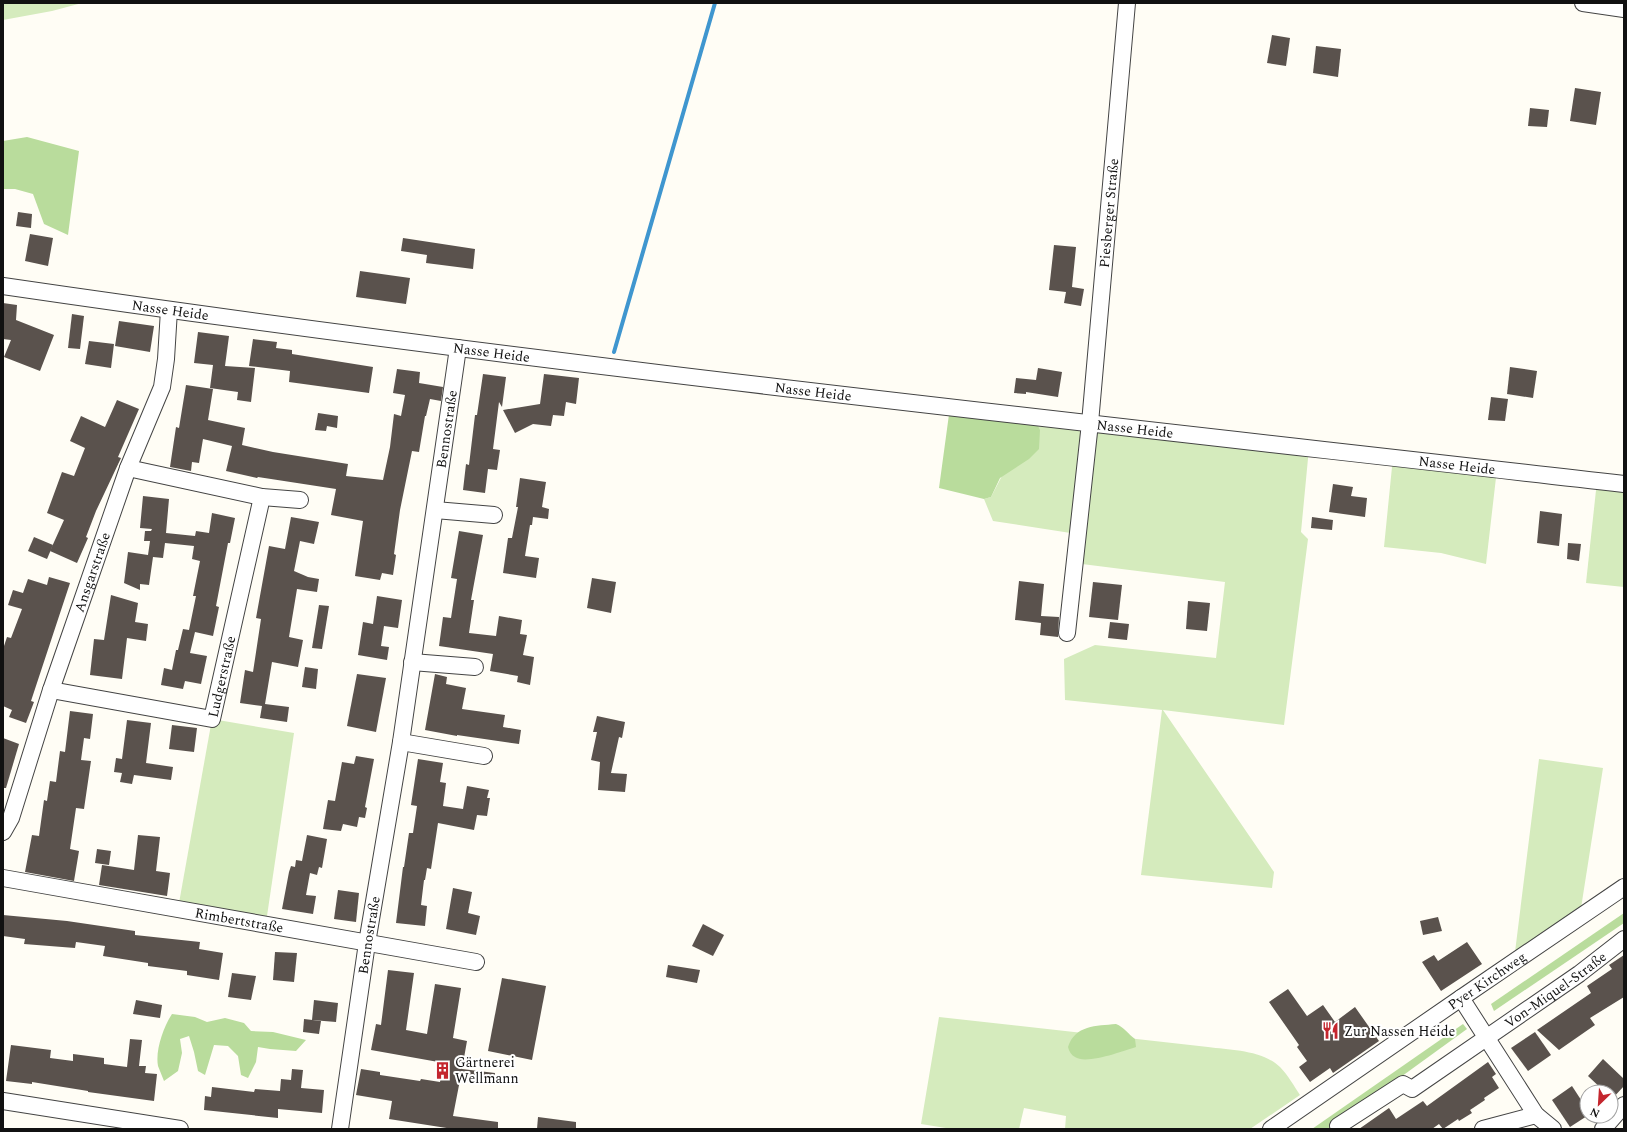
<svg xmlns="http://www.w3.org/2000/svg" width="1627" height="1132" font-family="Spectral,serif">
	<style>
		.green { fill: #d5ebbd }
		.forest { fill: #b9dc9c }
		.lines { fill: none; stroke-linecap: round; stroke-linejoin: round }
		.stream { stroke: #3f96cf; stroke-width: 4 }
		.building { fill: #5a524d }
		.minor-casing { stroke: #444; stroke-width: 18 }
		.minor { stroke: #fff; stroke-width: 16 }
		.labels { text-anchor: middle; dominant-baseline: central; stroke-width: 4; stroke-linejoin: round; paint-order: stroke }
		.street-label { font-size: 14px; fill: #111; stroke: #fff }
		.poi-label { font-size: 14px; fill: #111; stroke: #fff; text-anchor: start }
	</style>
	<rect width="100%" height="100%" fill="#fffdf5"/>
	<!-- green -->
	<g class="green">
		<path d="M3 3H82L52 11 3 20Z"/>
		<path d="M1033 416 1309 448 1301 532 1308 539 1284 725 1163 710 1274 872 1272 888 1141 875 1162 710 1065 700 1064 659 1095 645 1216 658 1225 582 1074 563 1077 534 993 521 984 499 991 497Z"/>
		<path d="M1393 457 1497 469 1486 564 1441 553 1384 547Z"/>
		<path d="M1597 481 1624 484V587L1586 583Z"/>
		<path d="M212 719 294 733 267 916 179 903Z"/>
		<path d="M1539 759 1603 768 1581 908 1515 952Z"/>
		<path d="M939 1017 1208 1047C1231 1050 1262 1050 1280 1067 1288 1075 1294 1086 1300 1095L1250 1129H1065L1066 1116 1024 1108 1019 1129H952L921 1124Z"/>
	</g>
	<!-- forest -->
	<g class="forest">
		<path d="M27 137 79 151 68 235 44 224 33 194 15 189H3V141Z"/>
		<path d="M950 407 1033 416 1040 430 1039 449 1029 459 1000 478 991 497 984 499 939 488Z"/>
		<path d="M1624 913V923L1494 1011 1491 1004Z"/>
		<path d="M172 1014 195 1017 207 1022 225 1018 244 1023 251 1031 273 1032 306 1040 296 1051 270 1049 258 1047 256 1062 248 1078 241 1075 238 1056 228 1046 214 1045 205 1075 198 1071 194 1052 189 1036 180 1039 182 1053 178 1071 164 1081C162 1076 160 1071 158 1066 155 1050 164 1026 172 1014Z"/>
		<path d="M1116 1024C1124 1027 1128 1034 1135 1039L1136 1047C1123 1051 1086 1065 1075 1057 1071 1055 1069 1051 1068 1047 1075 1025 1096 1026 1116 1024Z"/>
		<path d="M1463 1024 1467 1029 1329 1129H1312Z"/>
	</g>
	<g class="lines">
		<!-- stream -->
		<path class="stream" d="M614 352 715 3"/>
	</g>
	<!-- building -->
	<g class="building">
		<path d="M1272 35 1290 38 1286 66 1267 63Z"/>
		<path d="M1316 46 1341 49 1338 77 1313 73Z"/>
		<path d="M1575 88 1601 92 1596 125 1570 121Z"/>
		<path d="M1530 108 1549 110 1547 127 1528 126Z"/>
		<path d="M18 212 32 214 31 228 16 226Z"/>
		<path d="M30 234 53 238 48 266 25 261Z"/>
		<path d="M403 238 475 249 473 269 426 263 427 255 401 251Z"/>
		<path d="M1054 245 1076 247 1072 287 1084 289 1081 306 1064 303 1066 292 1049 290Z"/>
		<path d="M360 271 410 278 406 304 356 297Z"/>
		<path d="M3 303 17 305 16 320 54 335 40 371 4 357 11 340 3 339Z"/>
		<path d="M72 314 84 316 80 349 68 348Z"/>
		<path d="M119 321 154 326 150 352 115 346Z"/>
		<path d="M198 332 229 336 225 366 255 368 251 402 237 400 238 392 210 388 213 365 194 363Z"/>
		<path d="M253 339 277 342 276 348 292 350V354L373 367 369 393 289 382 290 371 249 366Z"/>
		<path d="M89 341 114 344 111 368 85 364Z"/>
		<path d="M1510 367 1537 371 1533 398 1507 394Z"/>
		<path d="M1038 368 1062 372 1058 397 1026 392V394L1014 393 1016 378 1036 380Z"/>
		<path d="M397 369 420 372 419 383 443 387 441 401 430 399 426 416H425L419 452 412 451 400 510 394 554 396 555 393 575 382 573 380 580 355 576 363 521 331 515 336 489 258 477 257 478 226 471 232 446 203 439 199 463 192 462 191 471 170 467 176 427 179 428 186 385 213 389 208 420 245 428 242 445 273 452 348 464 346 476 383 480 390 447 394 414 401 416 405 395 393 393Z"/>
		<path d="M483 374 506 377 502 407 499 402 493 449 500 450 497 470 488 469 485 493 463 490 466 464 469 465 475 415H477Z"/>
		<path d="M544 374 579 378 576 404 566 402 564 416 553 415 551 426 533 424 515 433 503 410 540 404Z"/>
		<path d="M1491 397 1508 399 1505 421 1488 420Z"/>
		<path d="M117 400 139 409 118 457 121 458 96 511 86 537 88 538 77 563 50 551 64 520 47 513 62 472 74 476 85 448 70 441 81 416 105 427Z"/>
		<path d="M318 413 338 416 337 428 327 426 326 431 315 430Z"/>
		<path d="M520 478 546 482 542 507 549 509 548 519 533 517 532 525H530L525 556 539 558 536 578 503 573 508 538H512L518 507H516Z"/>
		<path d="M1333 484 1353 487 1351 496 1367 498 1365 517 1329 512Z"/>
		<path d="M143 496 169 499 166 533 195 536 196 531 209 533 212 513 235 518 230 543H228L216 606 219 607 213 636 195 632 190 653 207 656 201 684 185 681 183 689 161 685 164 668 172 670 176 650H178L183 629 189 630 196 596H193L200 561 192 559 194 546 165 543 163 558 153 557 149 585 140 584V590L124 583 128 552 148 555 150 541H144L145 531H151L152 529 140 528Z"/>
		<path d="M1540 511 1562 514 1559 546 1537 543Z"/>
		<path d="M291 517 319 522 314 544 300 541 294 571 308 577 319 579 317 592 297 589 289 637 303 640 298 667 272 662 265 704 289 707 287 722 260 718 262 706 240 703 245 670 253 672 261 619 256 618 269 546 285 549Z"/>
		<path d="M1312 517 1333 520 1332 530 1311 528Z"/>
		<path d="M459 531 483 535 471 600H474L469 633 496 636 499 616 522 620 520 634 527 635 523 655 534 657 530 685 517 682 518 676 490 671 493 654 439 646 443 617 451 618 457 579 451 578Z"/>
		<path d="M34 537 53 545 47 559 28 551Z"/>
		<path d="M1568 543 1581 544 1579 561 1567 559Z"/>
		<path d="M49 577 70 583 31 701 34 702 26 723 9 717 12 710 3 706V649L7 637 11 638 22 609 8 605 13 590 23 593 28 579 47 585Z"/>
		<path d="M592 578 616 582 611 613 587 608Z"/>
		<path d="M1019 581 1044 584 1041 616 1059 617 1058 637 1040 635 1041 623 1015 620Z"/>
		<path d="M1093 582 1122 585 1118 620 1089 617Z"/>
		<path d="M111 595 138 603 135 622 148 624 146 641 127 638 122 679 90 675 94 639 104 640Z"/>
		<path d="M377 596 402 600 398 628 384 626 381 646 389 647 387 660 358 655 363 622 373 624Z"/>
		<path d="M1188 601 1210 603 1207 631 1186 629Z"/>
		<path d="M319 605 329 606 322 649 312 648Z"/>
		<path d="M1110 622 1129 624 1127 640 1108 638Z"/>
		<path d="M305 667 318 669 316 689 302 687Z"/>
		<path d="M357 674 386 678 376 732 347 726Z"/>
		<path d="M435 674 447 677 446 684 466 688 462 709 505 715 503 727 521 730 519 744 457 735V736L425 730Z"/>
		<path d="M70 711 93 714 90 739 84 738 81 760 91 761 84 809 76 808 70 849 79 851 74 881 25 872 32 835 39 836 44 800 47 801 50 781 56 782 60 751 65 752Z"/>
		<path d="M597 716 625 722 622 738 619 737 611 773 627 774 625 792 598 790 600 762 591 760 597 732H593Z"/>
		<path d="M127 720 151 723 146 763 173 767 171 780 134 775 132 784 120 782 122 773 114 772 116 758 122 759Z"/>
		<path d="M172 725 197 728 194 752 169 749Z"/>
		<path d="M3 738 19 744 6 788H3Z"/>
		<path d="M356 756 374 759 365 807 367 808 365 818 359 817 357 827 343 824 341 831 323 829 328 800 335 801 342 762 354 764Z"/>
		<path d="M418 759 443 763 440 782 446 783 443 806 463 809 467 786 489 790 487 798H490L487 816 477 815 474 830 438 823 431 869 427 868 425 880H424L421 905 427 906 425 926 396 923 403 867H404L409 833H413L417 806 411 805Z"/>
		<path d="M138 835 160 837 156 871 170 873 167 896 99 885 102 865 134 870Z"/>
		<path d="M307 835 327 839 322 868 319 867 317 875 310 873 306 895 316 896 313 914 282 909 289 872 291 866 295 867 296 860 302 861Z"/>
		<path d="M97 849 111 851 109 865 95 863Z"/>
		<path d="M453 888 472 892 468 913 480 916 476 935 446 929Z"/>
		<path d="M338 890 359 893 356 922 334 919Z"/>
		<path d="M3 915 67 921 135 931V935L200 942 199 949 223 953 219 980 187 975V971L148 966V963L103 956 105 946 76 942 75 948 24 944 25 939 3 936Z"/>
		<path d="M1438 917 1442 931 1423 935 1420 921Z"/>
		<path d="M703 924 724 935 713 956 692 946Z"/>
		<path d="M1467 942 1482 964 1441 991 1422 962 1434 955 1438 961Z"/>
		<path d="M275 952 297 953 294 982 273 980Z"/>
		<path d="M1624 955V997L1590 1018 1595 1025 1559 1050 1537 1030 1591 993 1587 986 1612 969 1609 965Z"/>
		<path d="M668 965 700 970 697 983 666 977Z"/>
		<path d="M388 970 414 973 406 1030 427 1034 435 984 461 988 453 1038 467 1041 462 1069 495 1073 494 1084 460 1080 453 1116 498 1122V1129H453L389 1119 392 1101 356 1095 361 1069 380 1072V1075L420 1081 421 1079 440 1082 444 1063 371 1050 376 1024 381 1025Z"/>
		<path d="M232 973 256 976 251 1000 228 997Z"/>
		<path d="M502 978 546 986 532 1060 488 1051Z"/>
		<path d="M1288 989 1307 1016 1323 1005 1335 1022 1355 1007 1379 1041 1333 1073 1330 1068 1310 1082 1299 1067 1307 1061 1297 1047 1299 1045 1269 1002Z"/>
		<path d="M136 1000 162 1005 160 1018 133 1014Z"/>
		<path d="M314 1000 338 1003 336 1022 312 1020Z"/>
		<path d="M304 1019 321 1021 319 1034 303 1032Z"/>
		<path d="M1535 1032 1551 1055 1528 1071 1511 1048Z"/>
		<path d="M130 1039 142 1040 139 1066H146L145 1073 157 1074 154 1101 88 1092V1091L32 1082V1084L6 1081 11 1045 51 1050 50 1058 73 1061V1054L104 1058V1064L127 1067Z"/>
		<path d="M1603 1059 1624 1079V1086L1612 1099 1611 1092H1605L1588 1076Z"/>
		<path d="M1488 1062 1496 1074 1492 1077 1499 1088 1484 1098 1485 1100 1470 1110 1472 1113 1459 1121 1458 1119 1443 1129 1439 1124 1432 1129H1359L1389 1108 1396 1119 1423 1101 1427 1106Z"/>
		<path d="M292 1069 303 1070 301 1088 324 1090 322 1113 278 1109V1118L204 1110 205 1096 211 1097 212 1087 254 1092 255 1089 280 1091 281 1079 291 1080Z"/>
		<path d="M1572 1086 1587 1109V1116L1570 1127 1552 1100Z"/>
		<path d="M538 1117 576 1122V1129H537Z"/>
	</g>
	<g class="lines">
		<defs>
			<g id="minor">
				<path d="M1583 3 1624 9"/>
				<path id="s1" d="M3 286C542 365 1083 422 1624 484"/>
				<path d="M128 468 262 497 300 500"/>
				<path d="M435 510 494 515"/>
				<path id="s2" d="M1067 633 1090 423 1127 3"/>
				<path d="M412 662 475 667"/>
				<path id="s3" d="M51 690 212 719 262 497"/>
				<path d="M401 742 484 756"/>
				<path id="s4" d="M3 832 11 818 51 690 128 468 162 387 166 359 169 310"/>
				<path id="s5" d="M3 878 476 962"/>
				<path d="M1461 998 1536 1115 1553 1129"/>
				<path d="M3 1101 180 1129"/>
				<path id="s6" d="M1338 1126 1403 1084 1412 1089 1579 974 1624 939"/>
				<path id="s7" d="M340 1129 367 943 401 742 458 348"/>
				<path id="s8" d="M1271 1129 1461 998 1624 887"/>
				<path d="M1483 1129 1536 1115"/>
				<path d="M1603 1129 1624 1105"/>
			</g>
		</defs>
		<!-- minor casing -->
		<use href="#minor" class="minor-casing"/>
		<!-- minor -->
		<use href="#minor" class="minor"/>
	</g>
	<!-- icons -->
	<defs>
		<symbol id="restaurant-bare" viewBox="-9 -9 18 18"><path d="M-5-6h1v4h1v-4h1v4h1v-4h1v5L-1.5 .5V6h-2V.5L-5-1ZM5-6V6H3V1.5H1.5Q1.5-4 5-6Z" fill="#c4262e" stroke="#fff" stroke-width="2.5" paint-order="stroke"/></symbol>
		<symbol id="building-bare" viewBox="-9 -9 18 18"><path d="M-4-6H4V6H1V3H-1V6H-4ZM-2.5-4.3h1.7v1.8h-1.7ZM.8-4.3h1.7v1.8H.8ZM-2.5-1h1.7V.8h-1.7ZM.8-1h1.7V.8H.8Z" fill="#c4262e" stroke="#fff" stroke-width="2.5" paint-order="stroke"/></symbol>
	</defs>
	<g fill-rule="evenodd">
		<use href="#restaurant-bare" x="1318" y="1018" width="25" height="25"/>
		<use href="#building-bare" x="430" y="1058" width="25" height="25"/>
	</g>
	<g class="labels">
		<!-- street labels -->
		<g class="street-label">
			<text stroke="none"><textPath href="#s2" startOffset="422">Piesberger Straße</textPath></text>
			<text stroke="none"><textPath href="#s1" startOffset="169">Nasse Heide</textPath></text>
			<text stroke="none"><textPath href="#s1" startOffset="493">Nasse Heide</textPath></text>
			<text stroke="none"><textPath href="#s1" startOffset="817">Nasse Heide</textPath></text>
			<text stroke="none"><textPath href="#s1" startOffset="1141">Nasse Heide</textPath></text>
			<text stroke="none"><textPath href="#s7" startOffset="708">Bennostraße</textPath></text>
			<text stroke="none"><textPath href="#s1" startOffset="1465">Nasse Heide</textPath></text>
			<text stroke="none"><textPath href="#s4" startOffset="275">Ansgarstraße</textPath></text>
			<text stroke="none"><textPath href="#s3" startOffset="207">Ludgerstraße</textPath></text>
			<text stroke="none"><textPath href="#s5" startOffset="240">Rimbertstraße</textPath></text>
			<text stroke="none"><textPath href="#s7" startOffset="196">Bennostraße</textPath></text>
			<text stroke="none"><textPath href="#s8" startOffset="262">Pyer Kirchweg</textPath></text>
			<text stroke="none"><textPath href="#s6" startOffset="262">Von-Miquel-Straße</textPath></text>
		</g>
		<!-- poi labels -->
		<g class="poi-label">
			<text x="1344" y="1031">Zur Nassen Heide</text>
			<text x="455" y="1062">Gärtnerei<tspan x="455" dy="16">Wellmann</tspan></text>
		</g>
	</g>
	<!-- border -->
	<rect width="1627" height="1132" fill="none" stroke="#111111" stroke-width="8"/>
	<!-- north arrow -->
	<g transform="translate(1599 1104) rotate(205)"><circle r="19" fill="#ffffff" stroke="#a0a0a0"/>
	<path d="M0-3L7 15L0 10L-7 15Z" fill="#c4262e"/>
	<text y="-6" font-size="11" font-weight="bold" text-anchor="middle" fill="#111111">N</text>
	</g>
</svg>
